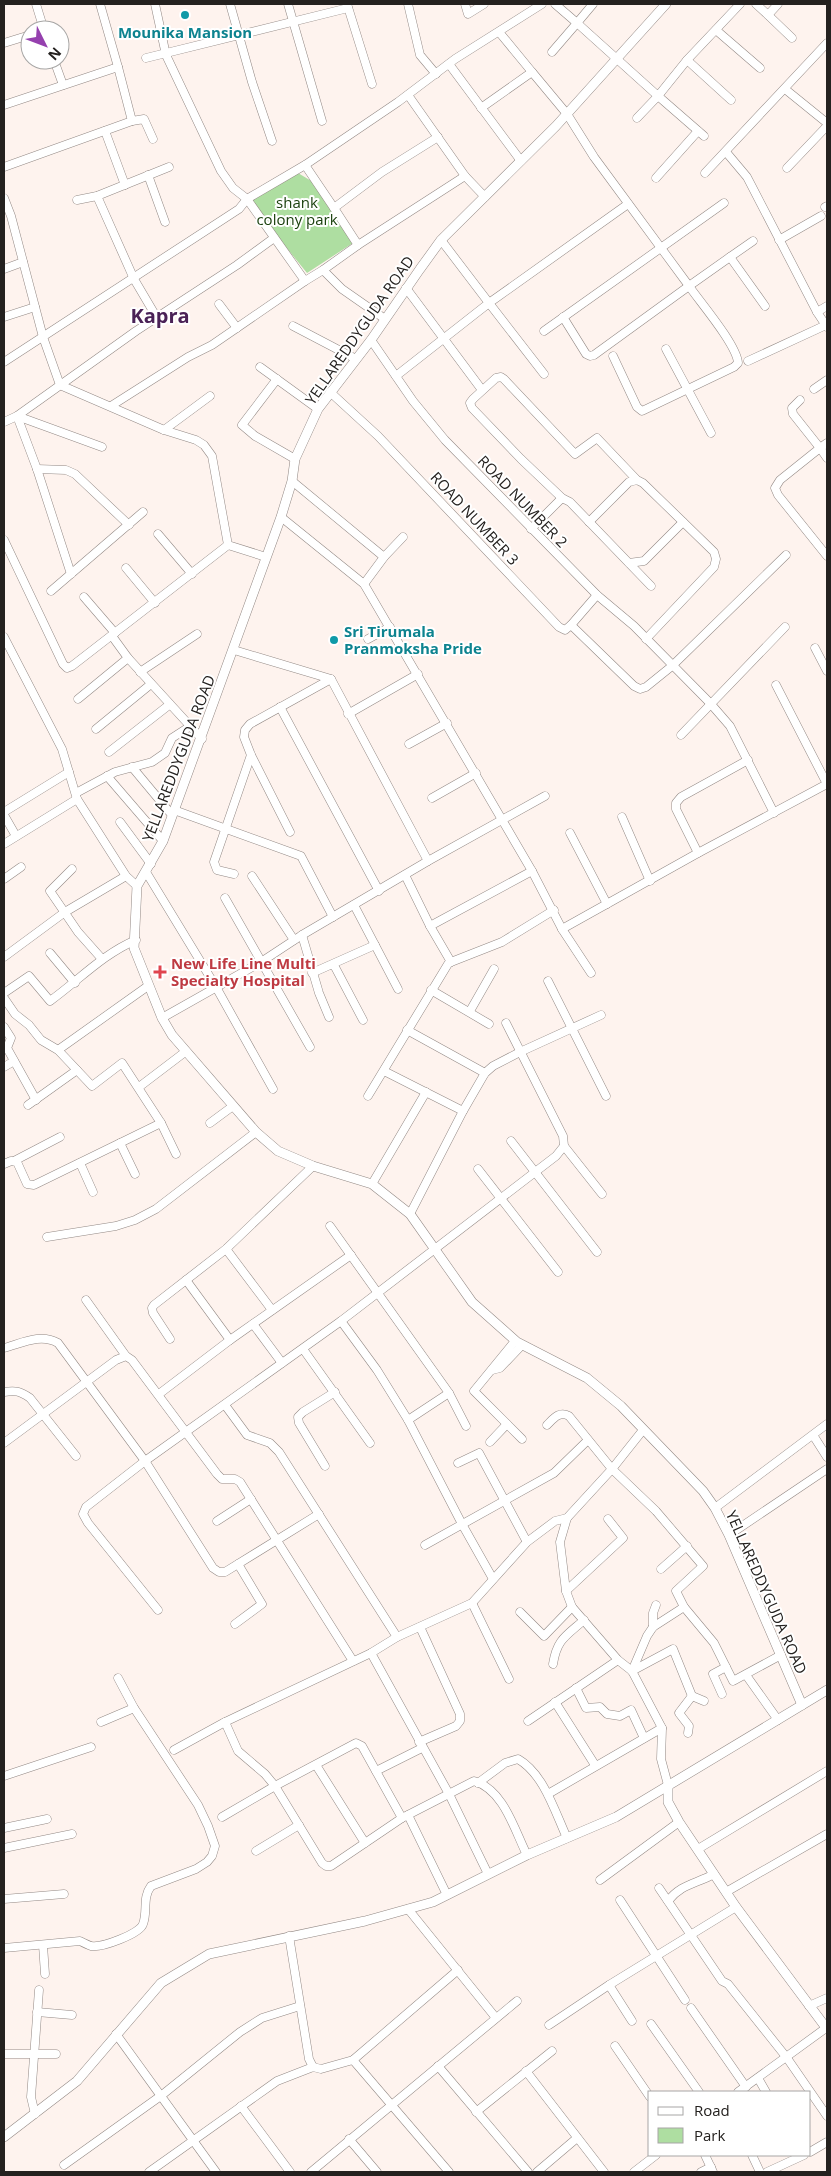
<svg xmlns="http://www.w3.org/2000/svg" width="831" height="2176" font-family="'Open Sans',sans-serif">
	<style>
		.green { fill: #aedea1 }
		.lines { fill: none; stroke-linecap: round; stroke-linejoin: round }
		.minor-casing { stroke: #938985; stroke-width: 9 }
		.tertiary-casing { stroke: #938985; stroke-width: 10 }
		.minor { stroke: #fff; stroke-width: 8 }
		.tertiary { stroke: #fff; stroke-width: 9 }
		.culture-dot { fill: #0f9aa8; stroke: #fff; stroke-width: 2 }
		.health-dot { fill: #e0444e; stroke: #fff; stroke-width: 2 }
		.labels { text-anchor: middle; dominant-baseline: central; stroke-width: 4; stroke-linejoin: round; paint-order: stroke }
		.culture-label { font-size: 15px; font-weight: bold; fill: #0d838f; stroke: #fff }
		.park-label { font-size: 15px; fill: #1b410e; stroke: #fff }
		.street-label { font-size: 15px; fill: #24211f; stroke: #fff }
		.health-label { font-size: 15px; font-weight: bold; fill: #be3a42; stroke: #fff; text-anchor: start }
		.district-label { font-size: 20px; font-weight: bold; fill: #4a2257; stroke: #fff }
	</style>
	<rect width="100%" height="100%" fill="#fef3ee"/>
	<!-- green -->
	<path class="green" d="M298 173 318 185 356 241 307 273 247 199Z"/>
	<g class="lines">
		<defs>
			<g id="minor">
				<path d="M36 4 44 30"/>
				<path d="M100 4 118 67"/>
				<path d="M155 4 166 55 221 171 233 188 247 199 305 281 323 270 342 289 385 319"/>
				<path d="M230 4 252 82 272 141"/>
				<path d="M288 4 322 121"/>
				<path d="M347 4 372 84"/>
				<path d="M408 4 420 55 436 74"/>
				<path d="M465 4 468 14 484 4"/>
				<path d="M555 4 577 23 593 4"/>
				<path d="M756 4 768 15 778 4"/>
				<path d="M768 15 792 38"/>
				<path d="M716 30 760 68"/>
				<path d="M499 32 532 72"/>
				<path d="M4 43 30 35"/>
				<path d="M552 52 577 23 658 96 687 60 740 4"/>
				<path d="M146 58 348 8"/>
				<path d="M54 60 63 85"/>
				<path d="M687 60 731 100"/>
				<path d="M449 64 521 161"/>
				<path d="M785 89 827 123"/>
				<path d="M408 95 465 176 485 197"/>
				<path d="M4 105 118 67 132 121 144 119 153 139"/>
				<path d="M481 108 532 72 567 114 594 157 689 286 730 257 765 306"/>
				<path d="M637 118 658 96 704 136"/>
				<path d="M105 131 125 185"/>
				<path d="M438 137 382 172 334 208 358 245 465 176"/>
				<path d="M726 152 747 177 817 312 827 327"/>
				<path d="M305 165 334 208"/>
				<path d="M4 167 132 121"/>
				<path d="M787 168 827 126"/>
				<path d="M705 173 827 43"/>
				<path d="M148 175 165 222"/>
				<path d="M656 178 698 131"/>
				<path d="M97 196 134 279 157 318"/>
				<path d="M4 198 11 216 43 337 60 385 164 430 196 440 204 445 212 456 228 545 266 557"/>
				<path d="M77 200 97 196 169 167"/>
				<path d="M825 207 827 206"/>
				<path d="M779 240 821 216"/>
				<path d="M730 257 753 241"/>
				<path d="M4 269 23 262"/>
				<path d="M323 270 358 245"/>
				<path d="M406 288 482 390"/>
				<path d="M219 304 237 328"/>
				<path d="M817 312 827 306"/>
				<path d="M4 317 35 307"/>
				<path d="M563 317 586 354 590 356 594 355 689 286C700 302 737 345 738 363L734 367 642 411 637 407 613 356"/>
				<path d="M293 326 356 359"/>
				<path d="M544 331 724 203"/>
				<path d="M371 340 413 401 445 440 597 595 634 626 710 703 730 726 774 813"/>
				<path d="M666 349 711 433"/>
				<path d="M748 361 826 325"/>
				<path d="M4 362 239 209 247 199 305 165 398 102 455 59 542 4"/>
				<path d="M260 367 318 409"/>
				<path d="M544 374 489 303 628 204"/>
				<path d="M396 376 489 303 441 240"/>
				<path d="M277 379 242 425 255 436 295 459"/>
				<path d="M814 389 827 380"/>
				<path d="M330 392 378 436 559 627 565 630 571 625 597 595"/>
				<path d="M800 400 792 408 793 414 820 448 827 443"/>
				<path d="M111 406 188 357 212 345 305 281"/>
				<path d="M4 422 17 416 102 447"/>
				<path d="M164 430 210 396"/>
				<path d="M827 458 820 448 780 480 775 488 778 495 827 556"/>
				<path d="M37 469 66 470 75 474 129 525"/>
				<path d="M292 481 384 557 403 537"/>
				<path d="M562 498 521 459 472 408 470 403 473 399 496 378 501 377 504 379 575 454 597 438 637 480"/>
				<path d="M281 517 364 584 532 871 562 929 591 973"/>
				<path d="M589 522 629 482 637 480 643 483 714 552 716 559 714 567 646 639"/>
				<path d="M531 529 562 498 570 502 651 586"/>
				<path d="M158 534 192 574"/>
				<path d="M4 540 63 664 67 668 72 666 228 545"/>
				<path d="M629 563 644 561 683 522"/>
				<path d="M126 568 155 603"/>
				<path d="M71 574 37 469 17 416 136 331 237 265 274 238"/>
				<path d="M364 584 384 557"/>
				<path d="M51 591 143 512"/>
				<path d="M84 597 115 633"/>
				<path d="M571 625 634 686 640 689 646 687 672 666 786 555"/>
				<path d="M112 636 128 658"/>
				<path d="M4 637 62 749 77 799 126 876 137 886"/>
				<path d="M368 639 390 627"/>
				<path d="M815 648 827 671"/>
				<path d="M234 650 331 679 428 861"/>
				<path d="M140 672 197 634"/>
				<path d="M78 699 128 658 202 739"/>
				<path d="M280 707 379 891"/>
				<path d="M348 714 418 674"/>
				<path d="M96 729 151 684"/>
				<path d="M681 735 785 627"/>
				<path d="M409 744 447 723"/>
				<path d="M109 752 169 705"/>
				<path d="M132 767 172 815"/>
				<path d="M107 776 163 841"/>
				<path d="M76 793 115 772 152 762 165 753 172 738 189 727"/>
				<path d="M432 798 476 773"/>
				<path d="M174 810 301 856 333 917"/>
				<path d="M4 812 69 772"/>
				<path d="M4 815 16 836"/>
				<path d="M622 817 650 881"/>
				<path d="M120 822 151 864"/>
				<path d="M290 832 251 755 244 737 245 730 250 724 331 679"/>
				<path d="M570 833 607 904"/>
				<path d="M4 844 77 799"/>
				<path d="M698 853 676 809V803L681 797 748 760"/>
				<path d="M72 869 50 891 78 932 102 959"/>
				<path d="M146 872 216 987 273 1089"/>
				<path d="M234 874 217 870 214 862 251 755"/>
				<path d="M405 875 430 926 451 962"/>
				<path d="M252 876 294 940"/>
				<path d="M4 879 21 867"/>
				<path d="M225 898 310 1047"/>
				<path d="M354 905 398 989"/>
				<path d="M430 926 532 871"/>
				<path d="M562 929 698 853 827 784 776 685"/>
				<path d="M302 935 319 993 329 1017"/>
				<path d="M50 953 75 983"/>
				<path d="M4 957 65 912 126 876"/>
				<path d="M332 965 335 967 363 1020"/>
				<path d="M312 973 375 945"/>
				<path d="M548 981 606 1096"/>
				<path d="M431 990 489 1024"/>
				<path d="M4 993 29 976 50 1001C79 980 103 954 136 940"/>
				<path d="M4 998 15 1014 29 1025 41 1040 58 1050 92 1086 122 1063 161 1123 176 1154"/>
				<path d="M470 1011 494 969"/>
				<path d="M162 1018 261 962 302 935 428 861 545 796"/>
				<path d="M506 1023 563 1136 564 1146 602 1194"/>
				<path d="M4 1027 11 1038 7 1048 36 1100"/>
				<path d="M407 1030 485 1073"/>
				<path d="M58 1050 148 986"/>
				<path d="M4 1067 14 1061"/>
				<path d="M384 1071 463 1111"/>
				<path d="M139 1087 185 1052"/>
				<path d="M368 1096 448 964 451 962 502 942 554 910"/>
				<path d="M28 1105 77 1070"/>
				<path d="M210 1123 233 1106"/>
				<path d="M511 1141 597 1252"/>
				<path d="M120 1143 135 1174"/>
				<path d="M14 1161 60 1137"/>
				<path d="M80 1163 93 1192"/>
				<path d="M4 1164 11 1161 17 1162 27 1184 34 1185 161 1123"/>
				<path d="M478 1169 558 1272"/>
				<path d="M372 1184 426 1092"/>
				<path d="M410 1214 463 1111 485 1073 493 1066 520 1052 601 1015"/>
				<path d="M330 1226 449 1393 466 1426"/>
				<path d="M47 1237 116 1226 135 1220 156 1209 256 1132"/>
				<path d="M226 1249 272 1310"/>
				<path d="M186 1280 230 1340"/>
				<path d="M86 1300 126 1356"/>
				<path d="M341 1321 377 1370 408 1420 462 1524 493 1579"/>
				<path d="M253 1324 282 1363"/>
				<path d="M170 1339 153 1313 152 1308 154 1305 226 1249 313 1166"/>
				<path d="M515 1341 474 1391 522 1439"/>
				<path d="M4 1348C22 1343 41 1333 58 1343L145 1461 213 1568 219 1572H225L319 1514"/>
				<path d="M303 1349 370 1443"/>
				<path d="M492 1370 500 1368 522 1345"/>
				<path d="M4 1392C15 1390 20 1391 30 1398L76 1456"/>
				<path d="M159 1394 230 1340 351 1255"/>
				<path d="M225 1405 247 1435 270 1443 279 1452 397 1637"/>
				<path d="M408 1420 449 1393"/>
				<path d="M547 1425C554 1418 559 1411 569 1416L612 1469 656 1511 703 1566 676 1591 684 1607 714 1643 733 1681 781 1655"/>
				<path d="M813 1435 827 1457"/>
				<path d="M490 1442 507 1424"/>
				<path d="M4 1443 116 1360 126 1356 132 1360 217 1474 222 1479H235L240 1482 353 1661"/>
				<path d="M458 1463 479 1453 527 1542"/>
				<path d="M325 1466 299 1423 298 1417 303 1412 335 1392"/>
				<path d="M715 1508 827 1424"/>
				<path d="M567 1518 560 1542 566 1591 572 1607 618 1660 632 1671 662 1728 661 1759 668 1785"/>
				<path d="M217 1521 251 1499"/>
				<path d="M729 1535 827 1469"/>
				<path d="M425 1545 554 1473 588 1440"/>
				<path d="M661 1569 687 1546"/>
				<path d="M566 1591 623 1538 608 1519"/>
				<path d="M472 1603 509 1679"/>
				<path d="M158 1610 88 1523 83 1514 86 1507 145 1461 341 1321 556 1156 564 1146"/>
				<path d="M520 1612 544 1636 572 1607"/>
				<path d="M235 1624 262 1604 238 1564"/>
				<path d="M653 1627V1613L656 1605"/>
				<path d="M371 1653 449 1794 488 1874"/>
				<path d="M553 1664C557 1639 566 1636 584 1620"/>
				<path d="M632 1671 673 1649 692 1696 704 1701"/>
				<path d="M632 1671 647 1636 653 1627 684 1607"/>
				<path d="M746 1675 778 1720"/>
				<path d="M576 1688 586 1708 600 1707 607 1714 620 1716 631 1710 644 1738"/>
				<path d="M722 1694 713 1674 726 1667"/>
				<path d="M555 1702 595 1765"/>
				<path d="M528 1721 618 1660"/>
				<path d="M101 1722 134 1708"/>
				<path d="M225 1722 238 1751 265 1774 275 1786 322 1863 326 1866H331L402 1818 474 1781C504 1790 514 1829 527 1855"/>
				<path d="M688 1733 689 1726 679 1713 692 1696"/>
				<path d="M419 1742 456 1726 460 1721V1714L420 1627"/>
				<path d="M174 1750 225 1722 371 1653 397 1637 472 1603 527 1542 555 1521 567 1518 612 1469 643 1430"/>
				<path d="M316 1765 365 1843"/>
				<path d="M376 1771 422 1748"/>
				<path d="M4 1776 91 1747"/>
				<path d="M478 1783 505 1763 518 1759C544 1774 555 1812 567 1838"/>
				<path d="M548 1794 662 1728"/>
				<path d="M408 1815 447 1895"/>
				<path d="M222 1817 275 1786 356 1743 362 1746 402 1818"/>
				<path d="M4 1828 47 1819"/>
				<path d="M4 1848 72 1834"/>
				<path d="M698 1849 827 1771"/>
				<path d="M256 1851 299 1825"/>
				<path d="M600 1880 679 1822"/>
				<path d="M659 1888 722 1981 728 1984 787 2058 827 2116"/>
				<path d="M726 1892 827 1834"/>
				<path d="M4 1899 64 1894"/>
				<path d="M620 1900 685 2000"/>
				<path d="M668 1901C681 1884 696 1884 714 1874"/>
				<path d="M408 1909 496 2018"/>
				<path d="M289 1936 309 2059 313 2067"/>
				<path d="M43 1945 45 1974"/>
				<path d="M4 1948 80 1941C84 1943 88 1945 91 1946 101 1948 140 1934 143 1924 148 1911 142 1898 151 1886L196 1869 207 1862 212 1856 215 1846 208 1826 198 1805 134 1708 118 1678"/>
				<path d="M609 1985 632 2021"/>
				<path d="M809 2006 827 1998"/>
				<path d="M691 2008 746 2087"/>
				<path d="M37 2012 72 2015"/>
				<path d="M651 2024 699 2092"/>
				<path d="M549 2025 609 1985 736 1907"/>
				<path d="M116 2034 216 2172"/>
				<path d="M615 2046 650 2097"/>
				<path d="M4 2054H56"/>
				<path d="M353 2060 449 2172"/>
				<path d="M438 2066 528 2172"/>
				<path d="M526 2071 604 2172"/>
				<path d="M758 2078 766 2092"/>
				<path d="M738 2092 826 2028"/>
				<path d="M241 2106 290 2172"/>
				<path d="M476 2112 552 2051"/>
				<path d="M35 2114 31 2097 39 1990"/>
				<path d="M349 2139 377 2172"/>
				<path d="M810 2152 827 2142"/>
				<path d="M705 2155 713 2172"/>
				<path d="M752 2155 760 2172"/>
				<path d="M64 2165 162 2095 240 2032 262 2018 300 2006"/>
				<path d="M149 2172 277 2081 313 2067 321 2069 353 2060 458 1970"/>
				<path d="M311 2172 517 2001"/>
				<path d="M537 2172 577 2138"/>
				<path d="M634 2172 656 2155"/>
				<path d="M701 2172 711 2167"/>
				<path d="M767 2172 804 2155"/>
			</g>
			<g id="tertiary">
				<path d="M666 4 556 126 441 240 420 269 371 340 318 409 295 459 292 481 281 517 163 841 137 886 134 948 162 1018 172 1035 256 1132 278 1151 313 1166 372 1184 410 1214 472 1302 517 1342 587 1378 621 1406 703 1491 715 1508 729 1535 802 1705"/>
				<path d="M668 1785V1802L679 1822 736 1907 827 2029"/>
				<path d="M4 2137 77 2081 161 1983 209 1954 365 1921 433 1902 527 1855 616 1817 827 1690"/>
			</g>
		</defs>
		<!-- minor casing -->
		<use href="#minor" class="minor-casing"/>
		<!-- tertiary casing -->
		<use href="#tertiary" class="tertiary-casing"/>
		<!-- minor -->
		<use href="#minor" class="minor"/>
		<!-- tertiary -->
		<use href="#tertiary" class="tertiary"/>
	</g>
	<!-- markers -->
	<g class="culture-dot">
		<circle cx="185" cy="15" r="5"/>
		<circle cx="334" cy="640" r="5"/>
	</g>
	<path class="health-dot" d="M157.5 964.5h5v5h5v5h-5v5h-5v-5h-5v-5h5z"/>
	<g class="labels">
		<!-- culture labels -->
		<g class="culture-label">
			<text x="185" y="32">Mounika Mansion</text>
			<text x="344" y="631" text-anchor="start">Sri Tirumala<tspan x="344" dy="17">Pranmoksha Pride</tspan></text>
		</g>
		<!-- park labels -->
		<g class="park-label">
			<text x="297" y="202">shank<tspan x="297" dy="17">colony park</tspan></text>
		</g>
		<!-- street labels -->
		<g class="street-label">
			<text transform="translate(359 330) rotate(-55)">YELLAREDDYGUDA ROAD</text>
			<text transform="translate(523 501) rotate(46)">ROAD NUMBER 2</text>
			<text transform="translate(475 518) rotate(47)">ROAD NUMBER 3</text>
			<text transform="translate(178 758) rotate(-69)">YELLAREDDYGUDA ROAD</text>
			<text transform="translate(767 1592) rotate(66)">YELLAREDDYGUDA ROAD</text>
		</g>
		<!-- health labels -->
		<g class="health-label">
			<text x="171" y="963">New Life Line Multi<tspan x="171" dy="17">Specialty Hospital</tspan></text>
		</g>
		<!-- district labels -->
		<g class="district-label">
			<text x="160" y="315">Kapra</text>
		</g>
	</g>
	<!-- border -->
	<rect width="831" height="2176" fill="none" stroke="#24211f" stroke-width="10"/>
	<!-- legend -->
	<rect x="648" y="2091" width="162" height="65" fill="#ffffff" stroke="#a7a6a5"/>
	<rect x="658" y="2107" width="25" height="8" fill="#ffffff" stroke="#a7a6a5"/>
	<text x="694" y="2116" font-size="15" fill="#24211f">Road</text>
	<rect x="658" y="2128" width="25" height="15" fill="#aedea1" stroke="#a7a6a5"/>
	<text x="694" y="2141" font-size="15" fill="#24211f">Park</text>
	<!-- north arrow -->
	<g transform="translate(45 45) rotate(132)"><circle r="24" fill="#ffffff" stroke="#a7a6a5"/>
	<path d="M0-4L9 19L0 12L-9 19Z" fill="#9540ae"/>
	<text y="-8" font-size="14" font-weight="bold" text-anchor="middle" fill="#24211f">N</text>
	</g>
</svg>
